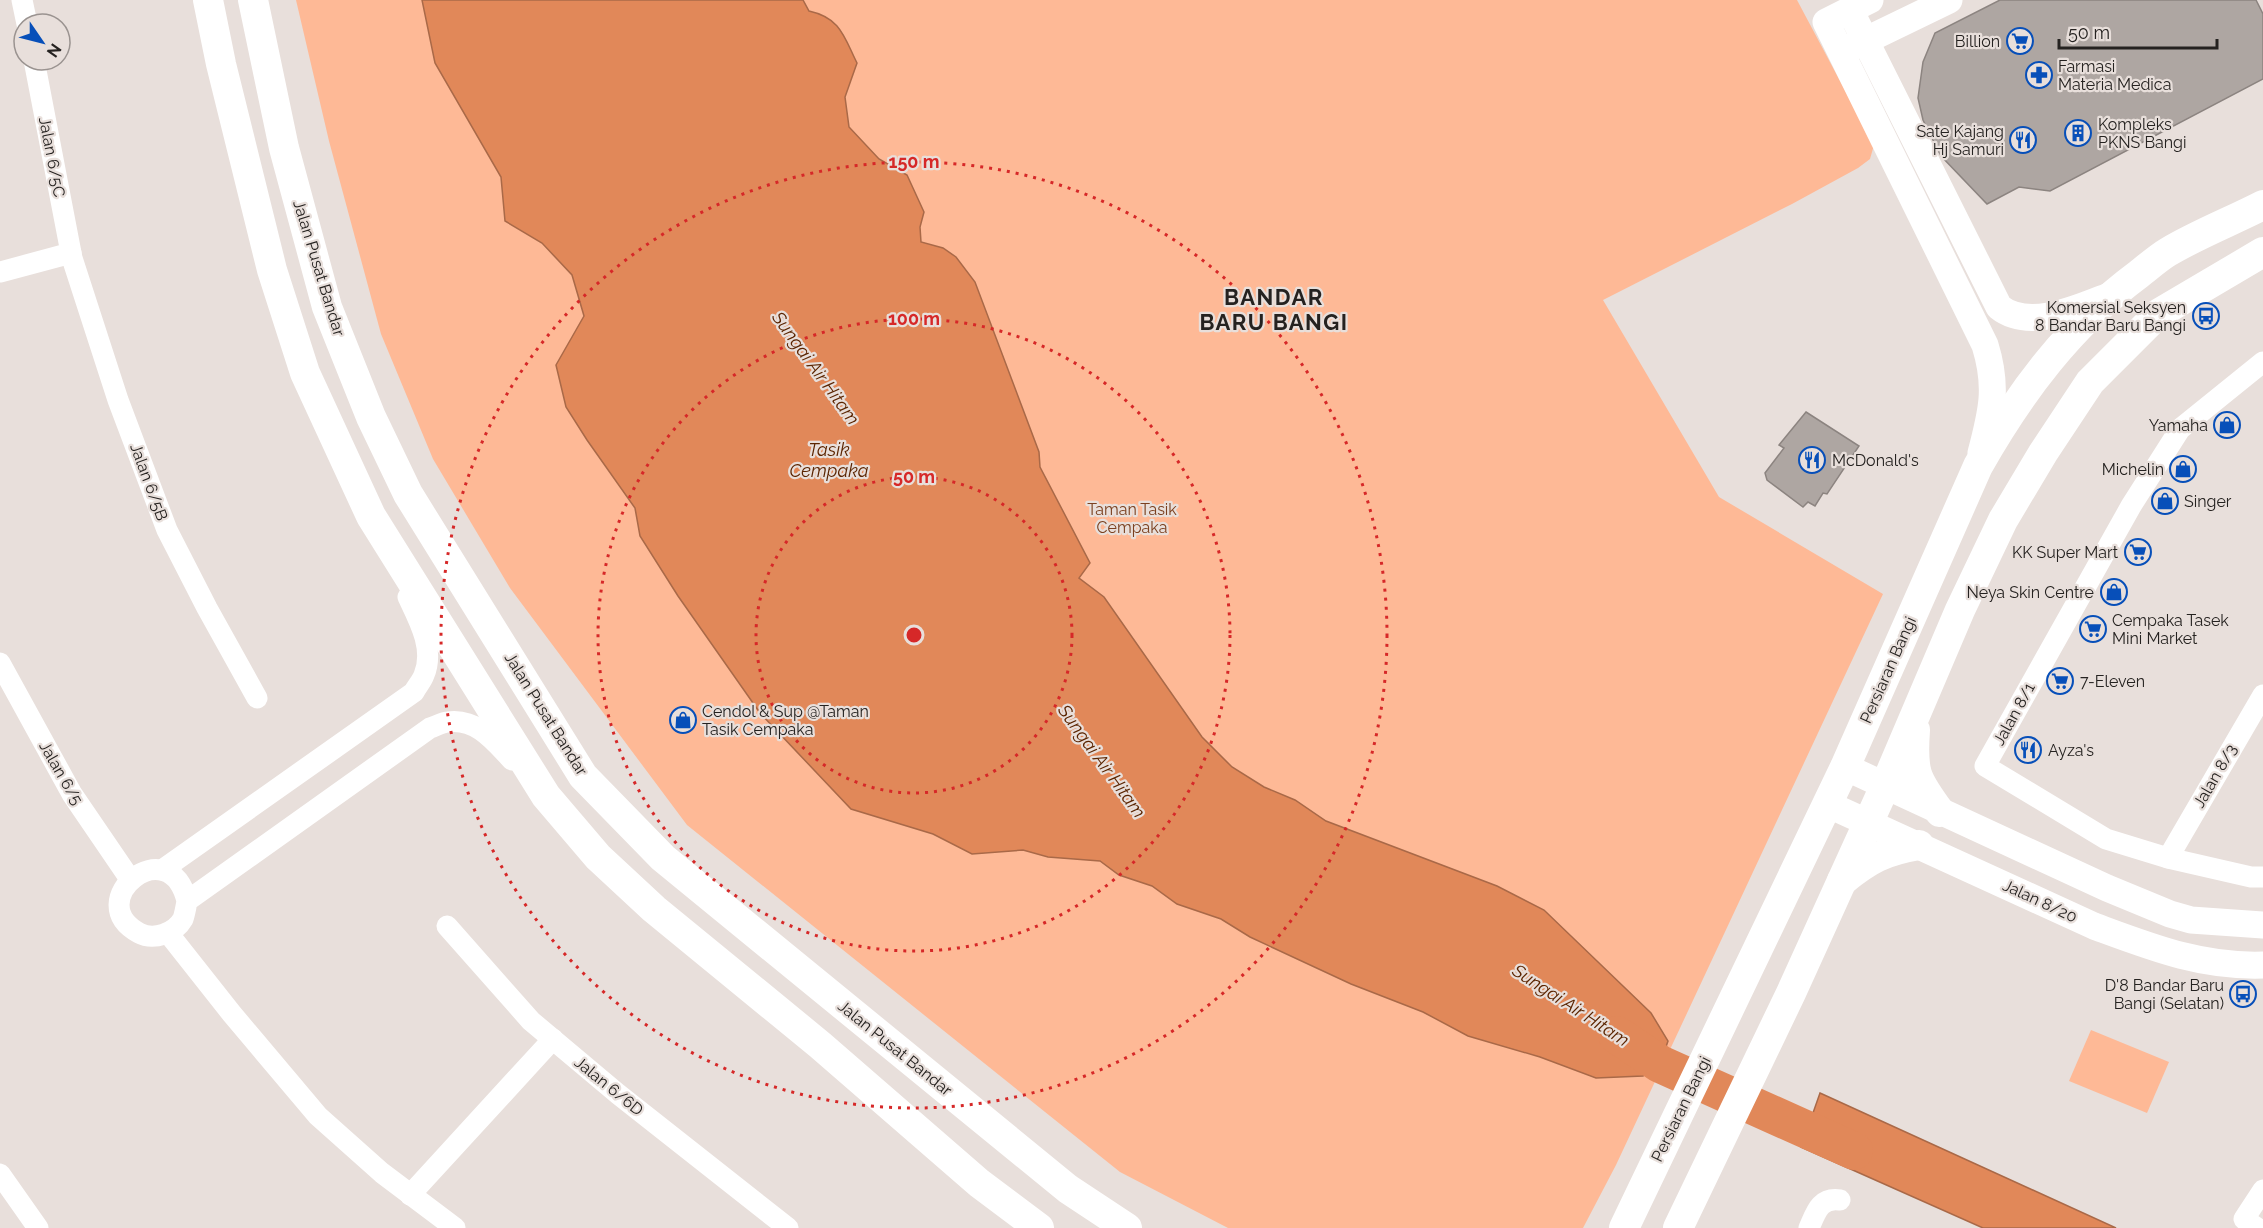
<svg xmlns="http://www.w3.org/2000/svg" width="2263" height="1228" font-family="Raleway,sans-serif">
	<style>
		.green { fill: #feb996 }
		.water { fill: #e18859; stroke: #a96948; stroke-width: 1.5 }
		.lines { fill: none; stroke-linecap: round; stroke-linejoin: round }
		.river { stroke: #e18859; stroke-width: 38 }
		.building { fill: #aea6a2; stroke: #8c8480; stroke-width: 1.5 }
		.minor { stroke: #fff; stroke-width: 21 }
		.tertiary { stroke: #fff; stroke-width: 27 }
		.secondary { stroke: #fff; stroke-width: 30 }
		.ring { fill: none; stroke: #d62828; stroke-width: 3; stroke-dasharray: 3 6 }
		.labels { text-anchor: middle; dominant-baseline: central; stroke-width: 4.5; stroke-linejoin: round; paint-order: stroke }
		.poi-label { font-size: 16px; fill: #252220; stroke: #e8dfdb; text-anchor: end }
		.street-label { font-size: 16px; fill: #252220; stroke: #e8dfdb }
		.park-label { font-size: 16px; fill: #7b401f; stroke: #e8dfdb }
		.water-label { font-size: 18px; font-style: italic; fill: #5b2400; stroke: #e8dfdb }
		.district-label { font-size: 22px; font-weight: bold; letter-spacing: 1.5px; fill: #252220; stroke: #e8dfdb }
		.centre { fill: #d62828; stroke: #e8dfdb; stroke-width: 3 }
		.ring-label { font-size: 18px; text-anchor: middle; font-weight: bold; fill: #d62828; stroke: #e8dfdb; stroke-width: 4.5; stroke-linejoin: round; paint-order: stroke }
	</style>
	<rect width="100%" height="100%" fill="#e8dfdb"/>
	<!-- green -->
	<g class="green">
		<path d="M296 0H1797L1874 145 1870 159 1858 168 1792 204 1603 300 1719 497 1883 594 1616 1165 1583 1228H1228L1120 1172 687 825 510 588 433 459 381 334 329 141Z"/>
		<path d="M2091 1030 2169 1062 2147 1113 2069 1081Z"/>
	</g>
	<!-- water -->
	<g class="water">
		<path d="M422 0H803L809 11C841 18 844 37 857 63L845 97 849 127 879 159 907 175 924 212 920 227 921 242 943 248 956 257 975 282 1039 452 1040 467 1090 563 1079 578 1104 597 1202 737 1232 767 1264 787 1295 800 1326 821 1497 886 1544 910 1651 1013 1668 1041 1660 1064 1643 1076 1596 1078 1540 1057 1468 1036 1423 1012 1351 984 1250 937 1221 919 1177 904 1152 886 1119 875 1100 861 1048 857 1023 850 972 854 933 834 851 809 760 713 678 596 640 536 635 508 587 440 566 407 556 365 584 316 572 275 542 243 505 221 501 177 435 63Z"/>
		<path d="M1820 1093 2116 1228H1983L1801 1147Z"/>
	</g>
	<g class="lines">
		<!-- river -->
		<path class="river" d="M1617 1035 1660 1064 1854 1151"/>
	</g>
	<!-- building -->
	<g class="building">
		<path d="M2000 0H2256L2263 14V79L2050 191 2019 187 1987 204 1941 156 1923 120 1918 98 1923 62 1935 33Z"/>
		<path d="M1806 412 1859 446 1827 494 1823 493 1815 506 1808 502 1803 507 1767 480 1765 473 1784 448 1779 445Z"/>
	</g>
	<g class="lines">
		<!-- minor -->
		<g class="minor">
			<path d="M22 0 27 24"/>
			<path d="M34 60 72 258 118 400 167 530 207 608 257 698"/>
			<path d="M0 272 71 253"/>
			<path d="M2263 362 2180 429 2131 506 1985 766 2106 839 2168 858 2251 877H2263"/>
			<path d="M0 663 72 794 130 879"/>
			<path d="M2168 858 2263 695"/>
			<path d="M162 870 414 692C417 686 422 681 424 675 435 649 419 620 408 597"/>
			<path d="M187 901C169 828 80 901 139 933 154 941 175 933 183 919 185 913 186 907 187 901L430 728C436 726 443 722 448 722 477 718 495 742 512 760"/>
			<path d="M447 926 531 1021 618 1094 788 1228"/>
			<path d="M168 933 232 1014 318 1116 382 1173 455 1228"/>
			<path d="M0 1174 38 1228"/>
			<path d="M410 1195 553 1039"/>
			<path d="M1809 1228C1816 1212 1820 1197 1840 1200"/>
			<path d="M2257 1228 2244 1219 2263 1190"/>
		</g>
		<!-- tertiary -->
		<g class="tertiary">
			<path d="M1870 0 1826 22 1985 345C1998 387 1992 411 1981 453"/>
			<path d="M1850 10 1999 307C2029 331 2078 308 2109 296"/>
			<path d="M1850 48 1949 0"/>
			<path d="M1845 767 2107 888 2170 914 2191 920 2263 925"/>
			<path d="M1827 804 2094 926C2151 947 2201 967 2263 965"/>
		</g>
		<!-- secondary -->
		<g class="secondary">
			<path d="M208 0 221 64 272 270 305 373 371 516 546 796 598 857 654 909 820 1045 979 1183 1039 1228"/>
			<path d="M253 0 284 148 327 307 371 417 408 494 583 776 663 858 1068 1189 1127 1228"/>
			<path d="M1915 730C1912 772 1915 778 1940 812"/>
			<path d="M1842 881C1869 859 1884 851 1919 845"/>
			<path d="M1624 1228 1845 767 1978 466C2020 392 2070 325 2139 274 2148 267 2158 258 2168 252 2198 234 2232 221 2263 205"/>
			<path d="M1678 1228 1791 993 1885 786 1960 610 2003 520 2043 453 2090 382 2158 314 2263 252"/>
		</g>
	</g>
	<!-- distance rings -->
	<g class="ring">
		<circle cx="914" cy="635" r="158"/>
		<circle cx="914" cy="635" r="316"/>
		<circle cx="914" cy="635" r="473"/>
	</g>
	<!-- icons -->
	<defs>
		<symbol id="supermarket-ring" viewBox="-11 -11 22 22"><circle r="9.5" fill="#e8dfdb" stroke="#074fb9" stroke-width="1.5"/><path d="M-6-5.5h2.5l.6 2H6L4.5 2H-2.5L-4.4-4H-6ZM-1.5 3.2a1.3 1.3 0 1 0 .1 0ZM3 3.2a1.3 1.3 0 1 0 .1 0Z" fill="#074fb9"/></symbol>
		<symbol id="pharmacy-ring" viewBox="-11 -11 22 22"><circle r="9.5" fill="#e8dfdb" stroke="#074fb9" stroke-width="1.5"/><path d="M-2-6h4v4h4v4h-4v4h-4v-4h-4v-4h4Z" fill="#074fb9"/></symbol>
		<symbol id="building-ring" viewBox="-11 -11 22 22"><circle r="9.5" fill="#e8dfdb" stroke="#074fb9" stroke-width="1.5"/><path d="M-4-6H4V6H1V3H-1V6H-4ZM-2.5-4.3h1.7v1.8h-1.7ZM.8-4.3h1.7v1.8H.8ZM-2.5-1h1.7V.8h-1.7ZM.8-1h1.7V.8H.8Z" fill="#074fb9"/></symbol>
		<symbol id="restaurant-ring" viewBox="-11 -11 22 22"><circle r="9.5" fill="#e8dfdb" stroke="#074fb9" stroke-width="1.5"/><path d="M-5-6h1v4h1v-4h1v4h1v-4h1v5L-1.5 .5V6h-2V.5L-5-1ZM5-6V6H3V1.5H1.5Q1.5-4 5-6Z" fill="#074fb9"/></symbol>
		<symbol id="bus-ring" viewBox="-11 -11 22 22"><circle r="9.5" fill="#e8dfdb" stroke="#074fb9" stroke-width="1.5"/><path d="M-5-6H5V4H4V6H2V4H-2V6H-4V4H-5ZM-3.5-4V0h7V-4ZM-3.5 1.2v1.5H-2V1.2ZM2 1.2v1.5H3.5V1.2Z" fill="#074fb9"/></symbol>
		<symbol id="shop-ring" viewBox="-11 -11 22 22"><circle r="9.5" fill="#e8dfdb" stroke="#074fb9" stroke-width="1.5"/><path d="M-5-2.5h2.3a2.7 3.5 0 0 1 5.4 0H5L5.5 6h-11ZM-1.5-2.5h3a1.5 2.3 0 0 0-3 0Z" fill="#074fb9"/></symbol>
	</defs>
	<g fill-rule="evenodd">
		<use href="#supermarket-ring" x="2005" y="26" width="30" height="30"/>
		<use href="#pharmacy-ring" x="2024" y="60" width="30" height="30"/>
		<use href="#building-ring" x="2063" y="118" width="30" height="30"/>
		<use href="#restaurant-ring" x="2008" y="125" width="30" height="30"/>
		<use href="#bus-ring" x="2191" y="301" width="30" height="30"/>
		<use href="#shop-ring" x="2212" y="410" width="30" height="30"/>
		<use href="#restaurant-ring" x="1797" y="445" width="30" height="30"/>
		<use href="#shop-ring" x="2168" y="454" width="30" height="30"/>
		<use href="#shop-ring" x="2150" y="486" width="30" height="30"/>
		<use href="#supermarket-ring" x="2123" y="537" width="30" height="30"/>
		<use href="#shop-ring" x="2099" y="577" width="30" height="30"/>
		<use href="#supermarket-ring" x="2078" y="614" width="30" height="30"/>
		<use href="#supermarket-ring" x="2045" y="666" width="30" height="30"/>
		<use href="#shop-ring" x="668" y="705" width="30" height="30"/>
		<use href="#restaurant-ring" x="2013" y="735" width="30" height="30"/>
		<use href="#bus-ring" x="2228" y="979" width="30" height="30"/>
	</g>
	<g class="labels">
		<!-- poi labels -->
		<g class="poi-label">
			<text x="2000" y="41">Billion</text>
			<text x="2058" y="66" text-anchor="start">Farmasi<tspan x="2058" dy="18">Materia Medica</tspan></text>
			<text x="2098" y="124" text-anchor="start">Kompleks<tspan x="2098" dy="18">PKNS Bangi</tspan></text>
			<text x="2004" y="131">Sate Kajang<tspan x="2004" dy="18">Hj Samuri</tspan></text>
			<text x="2186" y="307">Komersial Seksyen<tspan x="2186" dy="18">8 Bandar Baru Bangi</tspan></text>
			<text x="2208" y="425">Yamaha</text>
			<text x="1832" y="460" text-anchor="start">McDonald's</text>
			<text x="2164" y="469">Michelin</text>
			<text x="2184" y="501" text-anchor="start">Singer</text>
			<text x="2118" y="552">KK Super Mart</text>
			<text x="2094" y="592">Neya Skin Centre</text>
			<text x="2112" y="620" text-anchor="start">Cempaka Tasek<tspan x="2112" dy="18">Mini Market</tspan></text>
			<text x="2080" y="681" text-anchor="start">7-Eleven</text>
			<text x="702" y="711" text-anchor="start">Cendol &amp; Sup @Taman<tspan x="702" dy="18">Tasik Cempaka</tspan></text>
			<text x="2048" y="750" text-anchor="start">Ayza's</text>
			<text x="2224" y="985">D'8 Bandar Baru<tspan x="2224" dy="18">Bangi (Selatan)</tspan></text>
		</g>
		<!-- street labels -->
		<g class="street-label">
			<text transform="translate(52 157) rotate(79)">Jalan 6/5C</text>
			<text transform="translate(319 268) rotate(73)">Jalan Pusat Bandar</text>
			<text transform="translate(149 482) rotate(70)">Jalan 6/5B</text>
			<text transform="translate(1888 670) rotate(-66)">Persiaran Bangi</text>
			<text transform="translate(546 714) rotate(58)">Jalan Pusat Bandar</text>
			<text transform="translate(2014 714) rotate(-61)">Jalan 8/1</text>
			<text transform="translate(61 773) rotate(60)">Jalan 6/5</text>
			<text transform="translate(2215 776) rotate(-60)">Jalan 8/3</text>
			<text transform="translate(2040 901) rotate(25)">Jalan 8/20</text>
			<text transform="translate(895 1048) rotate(39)">Jalan Pusat Bandar</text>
			<text transform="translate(609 1086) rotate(39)">Jalan 6/6D</text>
			<text transform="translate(1681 1109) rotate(-64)">Persiaran Bangi</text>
		</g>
		<!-- park labels -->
		<g class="park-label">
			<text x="1132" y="509">Taman Tasik<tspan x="1132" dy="18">Cempaka</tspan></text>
		</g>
		<!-- water labels -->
		<g class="water-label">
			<text transform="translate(816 368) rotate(54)">Sungai Air Hitam</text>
			<text x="829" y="449">Tasik<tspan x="829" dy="21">Cempaka</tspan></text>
			<text transform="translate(1102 761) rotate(54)">Sungai Air Hitam</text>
			<text transform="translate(1571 1005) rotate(33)">Sungai Air Hitam</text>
		</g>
		<!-- district labels -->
		<g class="district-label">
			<text x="1274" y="297">BANDAR<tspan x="1274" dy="25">BARU BANGI</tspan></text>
		</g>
	</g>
	<circle cx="914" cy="635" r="9" class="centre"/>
	<g class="ring-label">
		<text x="914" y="168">150 m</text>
		<text x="914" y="325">100 m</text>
		<text x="914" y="483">50 m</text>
	</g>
	<!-- north arrow -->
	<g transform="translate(42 42) rotate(125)"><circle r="28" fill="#e8dfdb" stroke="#9a9390" stroke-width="1.5"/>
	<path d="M0-4.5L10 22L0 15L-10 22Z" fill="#074fb9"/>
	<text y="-9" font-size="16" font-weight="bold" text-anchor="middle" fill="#252220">N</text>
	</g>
	<!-- scale -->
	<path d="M2059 39v9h158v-9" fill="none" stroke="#252220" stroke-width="3"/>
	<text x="2068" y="39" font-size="18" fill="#252220" stroke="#e8dfdb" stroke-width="4.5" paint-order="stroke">50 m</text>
</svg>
